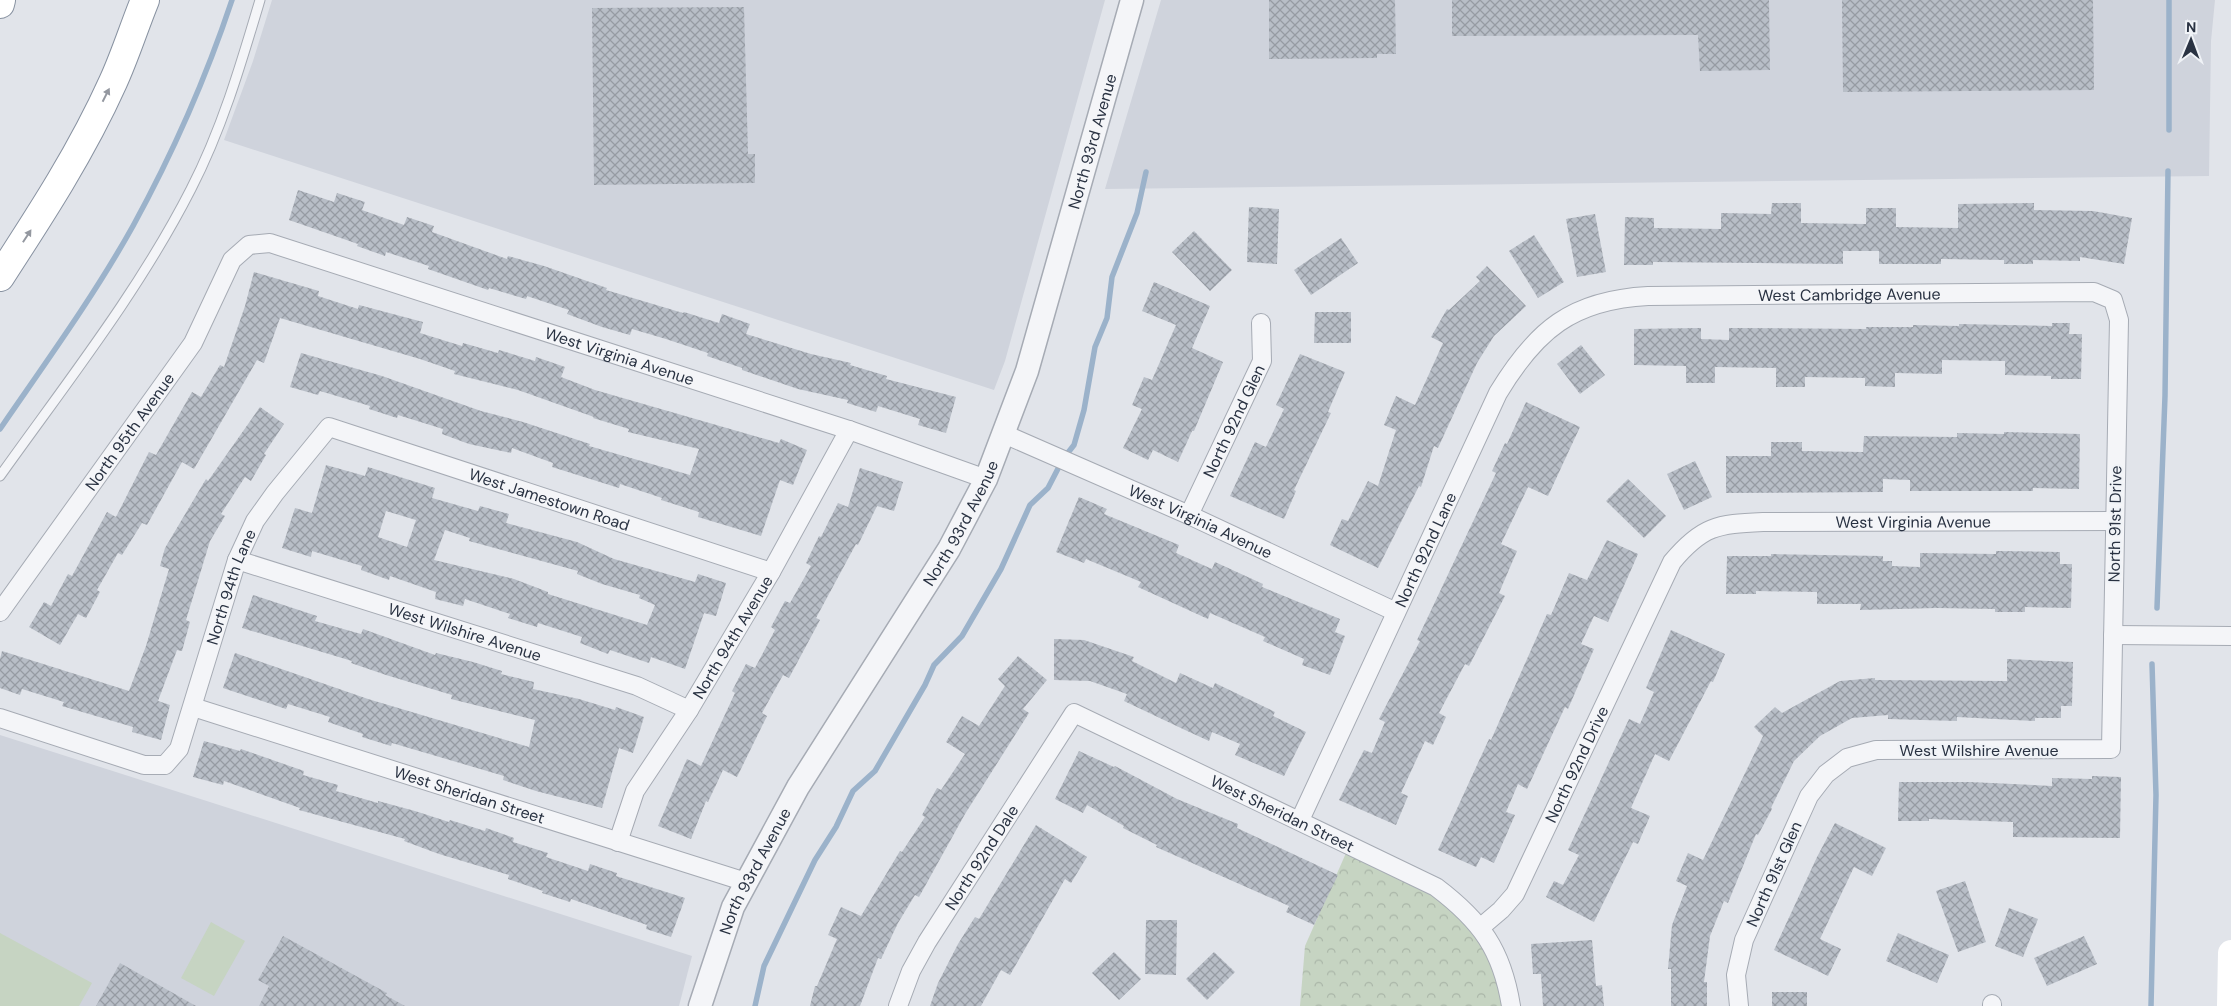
<svg xmlns="http://www.w3.org/2000/svg" width="2231" height="1006" font-family="'DM Sans',sans-serif">
	<style>
		.built { fill: #cfd3dc }
		.park { fill: url(#park-crowns) }
		.garden { fill: #c6d4c2 }
		.lines { fill: none; stroke-linecap: round; stroke-linejoin: round }
		.stream { stroke: #9bb2ca; stroke-width: 5.5 }
		.building { fill: url(#building-cross-hatch); fill-rule: evenodd }
		.service-casing { stroke: #a6abb4; stroke-width: 11 }
		.minor-casing { stroke: #a6abb4; stroke-width: 20 }
		.tertiary-casing { stroke: #a6abb4; stroke-width: 25 }
		.motorway-casing { stroke: #8892a1; stroke-width: 30 }
		.service { stroke: #f4f5f8; stroke-width: 9 }
		.minor { stroke: #f4f5f8; stroke-width: 18 }
		.tertiary { stroke: #f4f5f8; stroke-width: 22 }
		.secondary { stroke: #fff; stroke-width: 26 }
		.motorway { stroke: #fff; stroke-width: 28 }
		.oneway { fill: #9498a0 }
		.labels { text-anchor: middle; dominant-baseline: central; stroke-width: 4.5; stroke-linejoin: round; paint-order: stroke }
		.street-label { font-size: 16px; fill: #293242; stroke: #f0f3f7 }
	</style>
	<defs>
		<pattern id="park-crowns" width="20" height="18" patternUnits="userSpaceOnUse" patternTransform="scale(1.25)"><rect width="20" height="18" fill="#c6d4c2"/><path d="M2 6a3 3 0 1 1 6 0M12 15a3 3 0 1 1 6 0" fill="none" stroke="#aab6a8"/></pattern>
		<pattern id="building-cross-hatch" width="8" height="8" patternUnits="userSpaceOnUse" patternTransform="scale(1.25)"><rect width="8" height="8" fill="#b8bec7"/><path d="M0 0l8 8M0 8l8-8" fill="none" stroke="#969ba3"/></pattern>
	</defs>
	<rect width="100%" height="100%" fill="#e1e4ea"/>
	<!-- built -->
	<g class="built">
		<path d="M272 0H1105L1005 361 994 390 224 140 253 61Z"/>
		<path d="M1161 0H2215L2211 41 2209 176 1105 189Z"/>
		<path d="M0 735 692 956 679 1006H0Z"/>
	</g>
	<!-- park -->
	<path class="park" d="M1350 844 1418 876 1481 927 1511 1006H1300L1305 946Z"/>
	<!-- garden -->
	<g class="garden">
		<path d="M211 922 245 941 214 996 181 978Z"/>
		<path d="M0 933 92 983 79 1006H0Z"/>
	</g>
	<g class="lines">
		<!-- stream -->
		<g class="stream">
			<path d="M2169 130V0"/>
			<path d="M0 429C46 362 94 296 133 226 173 153 206 78 232 0"/>
			<path d="M2157 608 2165 396 2168 171"/>
			<path d="M755 1006 764 966 815 860 836 827 853 791 875 771 925 685 934 665 962 636 1001 569 1030 505 1048 488 1063 459 1074 445 1084 410 1095 347 1107 318 1112 277 1137 213 1146 172"/>
			<path d="M2151 1006 2156 795 2152 664"/>
		</g>
	</g>
	<!-- building -->
	<g class="building">
		<path d="M1269 0H1395L1396 54H1377V58L1269 59Z"/>
		<path d="M1452 0H1769L1770 70 1700 71 1698 35 1452 36Z"/>
		<path d="M1842 0H2093L2094 90 1843 92Z"/>
		<path d="M744 7 748 154H755V183L594 185 592 8Z"/>
		<path d="M298 190 334 202 337 193 365 202 362 210 404 225 407 217 434 226 432 232 507 259 508 256 544 266 607 288 606 290 683 313 684 312 719 323 722 314 750 324 746 334 811 354 851 363 850 365 887 376 886 379 956 397 946 433 918 425 920 419 878 406 876 412 847 403 848 400 798 389 742 370V368L707 356 708 353 666 339 632 329 630 335 602 327 567 314 569 310 527 296 526 299 489 288 488 290 428 269 429 266 386 252 385 256 357 246 358 244 289 220Z"/>
		<path d="M1772 203H1801V223L1866 224V208H1896V227L1958 228V204L2034 203V210L2093 211 2132 218 2124 264 2080 257V261L2033 260V264H2004V260L1941 259V264H1879V251H1843V264L1653 262V265H1624L1625 217 1654 218V228L1721 229V213L1771 214Z"/>
		<path d="M1249 207 1279 209 1277 264 1247 262Z"/>
		<path d="M1595 214 1606 272 1577 277 1566 219Z"/>
		<path d="M1194 231 1232 270 1210 291 1172 252Z"/>
		<path d="M1534 235 1564 282 1538 298 1509 251Z"/>
		<path d="M1341 238 1358 263 1311 295 1294 270Z"/>
		<path d="M1487 266 1526 306 1494 336 1477 363 1438 448 1434 446 1421 487 1419 486 1378 568 1330 545 1342 519 1348 521 1368 481 1378 486 1396 430 1384 425 1396 396 1415 405 1443 343 1431 337 1447 309 1449 310 1480 281 1476 277Z"/>
		<path d="M254 272 319 291 318 296 358 309 359 305 423 322 420 333 462 346 463 343 498 353 499 350 535 361 536 357 565 367 561 377 595 390 779 443 781 439 807 450 793 485 780 480 761 536 698 517 699 512 661 500 662 498 620 484 619 488 552 467 553 463 512 448 511 453 469 444 442 434 443 429 398 415 397 418 369 409 370 406 320 391 318 395 290 387 301 353 382 376 481 411 523 422 590 444 589 446 690 475 699 449 628 432 629 429 593 418 594 417 518 390 454 374 455 371 420 359 280 318 264 363 257 360 194 469 182 462 147 525 142 523 122 555 118 553 97 590 100 592 86 618 78 614 60 645 29 627 44 602 51 606 68 574 72 576 107 512 116 517 149 452 156 455 192 392 201 397 220 365 224 367 245 306Z"/>
		<path d="M1154 282 1210 306 1192 348 1223 362 1194 431H1192L1178 462 1153 450 1148 460 1123 448 1142 409 1132 405 1144 377 1152 380 1176 325 1142 311Z"/>
		<path d="M1315 312H1351V343H1314Z"/>
		<path d="M2052 323H2070L2069 334H2082L2081 379H2051V376L2005 375V361L1942 360V374L1895 373V387L1865 386V378L1805 377V387H1776V368L1715 367V383H1686V366L1634 365V329L1701 328V339L1729 340V328L1866 329V327H1913V325L1959 326V324L2052 326Z"/>
		<path d="M1581 345 1605 375 1580 394 1557 364Z"/>
		<path d="M1300 354 1345 372 1328 412 1331 413 1294 490 1296 491 1284 519 1230 496 1255 442 1266 447 1284 409 1276 405Z"/>
		<path d="M1526 402 1580 427 1548 496 1528 487 1501 544 1517 551 1499 593 1505 596 1469 666 1465 664 1439 713 1446 717 1433 745 1425 741 1401 793 1408 796 1396 825 1339 800 1364 750 1372 753 1385 722 1379 719 1420 641 1417 640 1496 473 1492 471 1505 443 1507 444Z"/>
		<path d="M260 407 284 424 264 454 266 455 251 481 245 477 221 514 225 516 210 541 186 620 190 622 182 651 177 650 158 701 170 705 161 740 132 732 133 727 62 706 64 702 22 689 20 695 0 688V659L2 651 129 691 146 646 169 569 160 566 165 548 206 479 208 481Z"/>
		<path d="M2004 432 2080 434 2079 489 2033 488V491H1910V480L1883 479V492L1726 493V456H1771V442H1802V451L1863 452 1864 436 1957 437V433L2004 434Z"/>
		<path d="M1695 461 1712 497 1684 510 1667 474Z"/>
		<path d="M326 465 365 476 368 467 435 488 432 498 478 511 480 506 509 514 506 523 577 542 614 559 695 582 698 574 726 583 716 616 704 613 685 669 651 657 649 663 610 650 608 654 580 643 582 637 538 623 537 627 508 618 510 614 465 599 463 606 435 599 436 592 390 576 389 580 361 570 362 566 312 551 311 557 282 548 295 508 312 513ZM386 511 416 520 407 547 378 537ZM445 530 470 538 469 541 578 571 577 574 602 584 640 595 639 598 655 605 647 625 548 594V592L514 579 434 560Z"/>
		<path d="M860 468 903 482 894 511 877 506 858 545 856 544 816 618 820 620 789 678 783 675 762 713 767 716 737 777 723 770 708 802 706 801 691 839 658 826 687 759 701 766 735 693 732 691 746 664 755 668 775 630 771 627 785 601 790 603 811 566 806 563 819 536 821 537 838 503 848 507Z"/>
		<path d="M1628 479 1666 516 1644 538 1606 501Z"/>
		<path d="M1079 497 1107 509 1104 514 1179 545 1176 553 1212 569 1215 562 1263 584 1262 587 1340 619 1335 632 1345 636 1330 675 1302 665 1304 659 1263 641 1265 637 1210 613 1208 619 1138 587 1141 582 1086 559 1084 563 1056 552Z"/>
		<path d="M1607 540 1638 554 1608 622 1594 616 1581 644 1594 649 1568 709 1565 707 1527 789 1518 784 1506 812 1515 815 1494 863 1481 857 1476 867 1438 850 1489 739 1491 740 1547 614 1551 615 1569 573 1587 580Z"/>
		<path d="M1996 551 2060 552V564H2072L2071 608 2025 607V612H1995V609L1936 608 1860 610 1861 604H1817V592L1756 591V594H1726L1727 556H1771V554L1883 556V561H1892V566L1920 567V553L1996 554Z"/>
		<path d="M253 595 317 616 315 621 361 634 363 629 435 655 436 653 473 662 502 671 501 674 534 682 533 689 579 699 615 710 616 707 644 717 633 753 619 748 602 808 536 791 503 780 504 776 392 743 391 746 362 737 363 734 328 722 330 717 288 704 286 709 223 688 235 653 368 699 529 747 535 720 451 699 452 695 386 675 351 663 352 661 242 628Z"/>
		<path d="M1671 630 1725 654 1713 682 1711 681 1669 761 1655 754 1631 808 1650 816 1638 844 1633 842 1594 922 1546 897 1554 881 1563 885 1579 855 1568 850 1629 719 1640 724 1654 692 1646 688Z"/>
		<path d="M1054 639 1084 640 1134 657 1132 661 1176 683 1180 673 1213 688 1215 683 1275 712 1273 716 1306 732 1284 776 1235 755 1240 744 1212 732 1209 741 1185 730 1124 701 1127 694 1090 681 1054 680Z"/>
		<path d="M1018 656 1047 680 1023 709 1029 713 965 814 919 897 915 895 898 923 881 959 878 958 860 1006H810L815 986H817L837 939 828 935 841 907 861 916 900 851 902 852 925 817 922 815 937 788 941 790 965 754 946 742 962 716 979 726 1005 686 998 679Z"/>
		<path d="M2007 659 2073 662 2072 706H2061V718H2035V721L1957 717V721L1888 719V715L1852 718 1820 736 1794 761 1771 808 1772 809 1758 835 1756 834 1728 903 1724 901 1710 936 1704 982H1707V1006H1671V969H1668L1672 925 1687 886 1676 881 1688 853 1703 860 1763 736 1754 727 1775 707 1782 713 1840 681 1875 678V680L2007 681Z"/>
		<path d="M204 741 240 751 241 749 304 771 303 775 338 785 336 791 378 803V801L415 811 449 822 450 820 485 831 486 828 514 838 513 842 548 853 546 857 588 871 590 864 617 873 616 876 685 898 671 937 646 929 647 925 571 899 570 902 542 893 543 891 508 879 509 875 439 854 404 841 405 839 299 810 300 808 224 781 223 785 193 777Z"/>
		<path d="M1079 751 1114 767 1115 766 1177 799 1238 824 1237 828 1338 875 1314 925 1286 912 1289 906 1156 847 1157 845 1123 828 1124 826 1087 805 1083 813 1055 799Z"/>
		<path d="M2092 776 2121 777 2120 838 2013 837V822L1929 819V821H1898L1899 782H1970L2052 786V778L2092 779Z"/>
		<path d="M1835 823 1886 848 1872 876 1854 867 1820 939 1841 949 1828 976 1774 950 1817 857Z"/>
		<path d="M1036 825 1087 857 1071 883 1065 879 1010 975 1001 970 981 1006H930L938 983 958 944 975 917 979 919Z"/>
		<path d="M1965 881 1986 942 1958 952 1936 891Z"/>
		<path d="M2009 908 2038 919 2023 957 1995 946Z"/>
		<path d="M1146 920H1177L1176 975 1145 974Z"/>
		<path d="M1898 933 1949 955 1937 983 1886 961Z"/>
		<path d="M283 936 387 993 385 995 405 1006H259L269 986 258 980Z"/>
		<path d="M2084 936 2097 964 2047 986 2034 958Z"/>
		<path d="M1592 940 1596 986 1602 985 1604 1006H1543L1541 974H1533L1531 944Z"/>
		<path d="M1114 952 1141 979 1119 1000 1092 973Z"/>
		<path d="M1214 952 1235 972 1207 1000 1186 979Z"/>
		<path d="M120 963 196 1006H96Z"/>
		<rect x="1772" y="992" width="35" height="14"/>
	</g>
	<g class="lines">
		<defs>
			<path id="service" d="M0 476C67 382 139 291 191 189 222 129 241 64 260 0"/>
			<g id="minor">
				<path id="s1" d="M1004 434 1189 515 1396 612"/>
				<path id="s2" d="M1189 515 1262 361 1261 323"/>
				<path id="s3" d="M237 560 637 686 689 710"/>
				<path id="s4" d="M0 612 193 343 232 260 249 245 270 243 849 430 986 479"/>
				<path d="M2113 635 2231 636"/>
				<path id="s5" d="M193 707 746 882"/>
				<path id="s6" d="M0 718 144 765H165L179 749 237 560 255 521 275 493 329 427 771 572"/>
				<path id="s7" d="M1300 820 1498 393C1536 330 1572 300 1648 296L2094 292 2113 300 2119 320 2111 749 1876 750 1847 758 1826 774 1809 796 1744 940 1736 975 1739 1006"/>
				<path id="s8" d="M618 842 635 791 689 710 771 572 849 430"/>
				<path id="s9" d="M1481 927 1501 910 1515 894 1672 562C1702 526 1717 524 1763 522L2115 521"/>
				<path id="s10" d="M898 1006 911 971 927 942 1074 713 1436 887C1481 921 1502 950 1511 1006"/>
				<path d="M1992 1006V1004"/>
			</g>
			<g id="tertiary">
				<path id="s11" d="M700 1006 733 907 798 787 949 549 986 479 1027 371 1132 0"/>
			</g>
			<g id="motorway">
				<path d="M0 4 1 0"/>
				<path d="M0 277C41 214 82 151 113 82 125 56 134 27 145 0"/>
			</g>
		</defs>
		<!-- service casing -->
		<use href="#service" class="service-casing"/>
		<!-- minor casing -->
		<use href="#minor" class="minor-casing"/>
		<!-- tertiary casing -->
		<use href="#tertiary" class="tertiary-casing"/>
		<!-- motorway casing -->
		<use href="#motorway" class="motorway-casing"/>
		<!-- service -->
		<use href="#service" class="service"/>
		<!-- minor -->
		<use href="#minor" class="minor"/>
		<!-- tertiary -->
		<use href="#tertiary" class="tertiary"/>
		<!-- secondary -->
		<path class="secondary" d="M2230 1006 2231 953"/>
		<!-- motorway -->
		<use href="#motorway" class="motorway"/>
	</g>
	<!-- one-way arrows -->
	<defs><path id="oneway-solid" d="M-6-.8H1V-3.2L6.5 0L1 3.2V.8H-6Z" transform="scale(1.25)"/></defs>
	<g class="oneway">
		<use href="#oneway-solid" transform="translate(106 95) rotate(-63)"/>
		<use href="#oneway-solid" transform="translate(27 236) rotate(-57)"/>
	</g>
	<g class="labels">
		<!-- street labels -->
		<g class="street-label">
			<text stroke="none"><textPath href="#s11" startOffset="956">North 93rd Avenue</textPath></text>
			<text stroke="none"><textPath href="#s7" startOffset="860">West Cambridge Avenue</textPath></text>
			<text stroke="none"><textPath href="#s4" startOffset="834">West Virginia Avenue</textPath></text>
			<text stroke="none"><textPath href="#s2" startOffset="104">North 92nd Glen</textPath></text>
			<text stroke="none"><textPath href="#s4" startOffset="222">North 95th Avenue</textPath></text>
			<text stroke="none"><textPath href="#s6" startOffset="786">West Jamestown Road</textPath></text>
			<text stroke="none"><textPath href="#s1" startOffset="215">West Virginia Avenue</textPath></text>
			<text stroke="none"><textPath href="#s11" startOffset="551">North 93rd Avenue</textPath></text>
			<text stroke="none"><textPath href="#s9" startOffset="669">West Virginia Avenue</textPath></text>
			<text transform="translate(2115 524) rotate(-89)">North 91st Drive</text>
			<text stroke="none"><textPath href="#s7" startOffset="298">North 92nd Lane</textPath></text>
			<text stroke="none"><textPath href="#s6" startOffset="364">North 94th Lane</textPath></text>
			<text stroke="none"><textPath href="#s3" startOffset="239">West Wilshire Avenue</textPath></text>
			<text stroke="none"><textPath href="#s8" startOffset="236">North 94th Avenue</textPath></text>
			<text x="1979" y="750">West Wilshire Avenue</text>
			<text stroke="none"><textPath href="#s9" startOffset="191">North 92nd Drive</textPath></text>
			<text stroke="none"><textPath href="#s5" startOffset="290">West Sheridan Street</textPath></text>
			<text stroke="none"><textPath href="#s10" startOffset="574">West Sheridan Street</textPath></text>
			<text stroke="none"><textPath href="#s10" startOffset="171">North 92nd Dale</textPath></text>
			<text stroke="none"><textPath href="#s11" startOffset="146">North 93rd Avenue</textPath></text>
			<text transform="translate(1774 874) rotate(-66)">North 91st Glen</text>
		</g>
	</g>
	<!-- north arrow -->
	<g transform="translate(2191 40) rotate(1)" stroke="#f0f3f7" stroke-width="4" paint-order="stroke">
	<path d="M0-4L9 19L0 12L-9 19Z" fill="#293242"/>
	<text y="-8" font-size="14" font-weight="bold" text-anchor="middle" fill="#293242">N</text>
	</g>
</svg>
